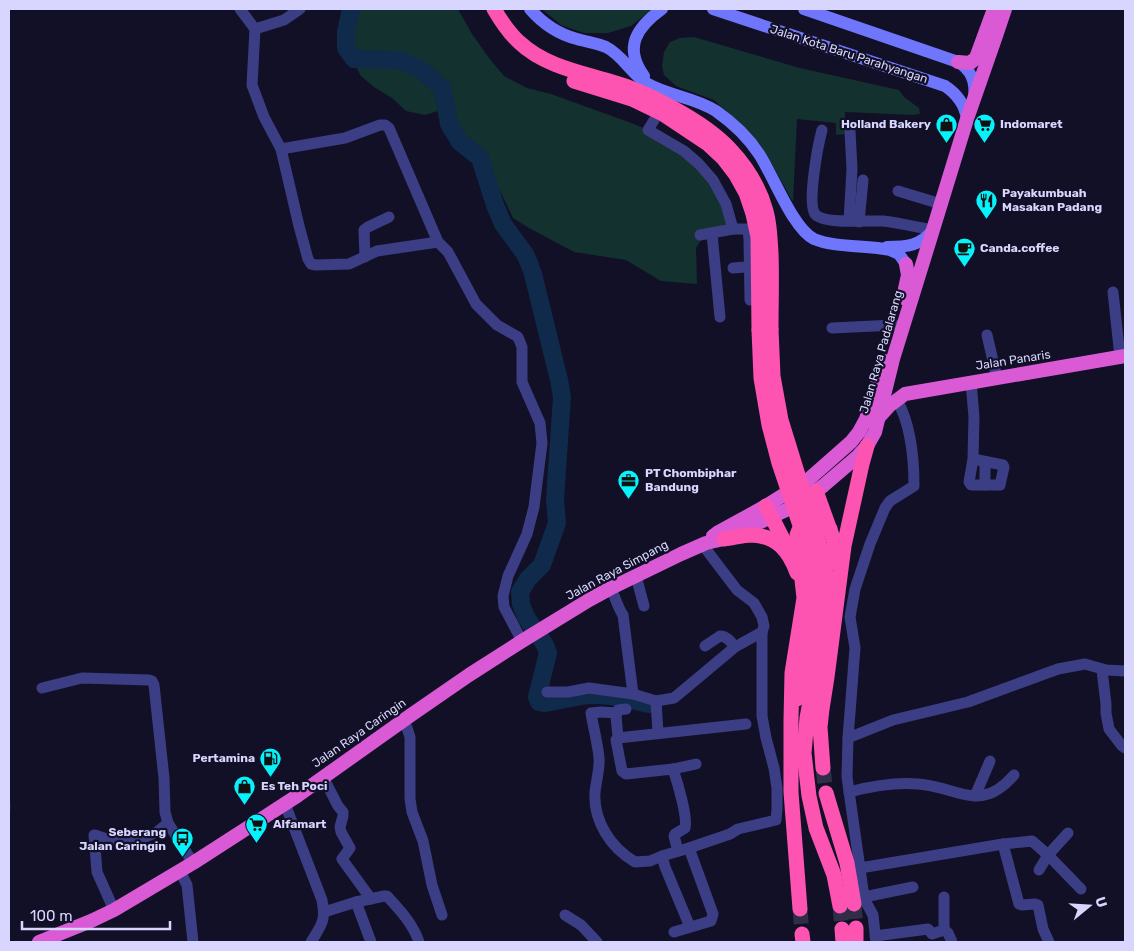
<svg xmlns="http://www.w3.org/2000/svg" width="1134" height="951" font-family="Rubik,sans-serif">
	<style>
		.green { fill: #13312e }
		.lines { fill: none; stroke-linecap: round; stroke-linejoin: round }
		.stream { stroke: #0f2a4b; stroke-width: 3 }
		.river { stroke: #0f2a4b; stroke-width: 18 }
		.motorway-tunnel { stroke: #302e47; stroke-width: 15; stroke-dasharray: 15 8; stroke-linecap: butt }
		.minor { stroke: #3c3e85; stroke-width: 11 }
		.secondary { stroke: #6f76fc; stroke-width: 12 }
		.trunk { stroke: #da5ad6; stroke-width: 14 }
		.motorway { stroke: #fc54b0; stroke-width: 15 }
		.motorway-bridge { stroke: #fc54b0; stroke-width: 15 }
		.labels { text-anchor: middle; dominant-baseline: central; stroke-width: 4.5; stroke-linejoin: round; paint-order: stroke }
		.street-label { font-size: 12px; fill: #d8d6fe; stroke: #121027 }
		.poi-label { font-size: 12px; font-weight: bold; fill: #d8d6fe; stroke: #121027; text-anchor: start }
	</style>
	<rect width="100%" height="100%" fill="#121027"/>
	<!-- green -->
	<g class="green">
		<path d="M347 9H458L472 34 489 58 504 76 527 88 551 94 634 124 678 143 695 153 717 177 736 220 701 240 696 248 697 284 661 281 626 260 574 252 529 228 513 218 494 178 488 171 480 153 465 140 454 124 449 101 438 111 425 115 406 111 392 98 374 87 361 76 356 67 345 57 341 37Z"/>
		<path d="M542 9H652L650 11 631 26 608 33H584L561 25Z"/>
		<path d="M694 37 800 68 899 90 904 97 919 108 920 114 913 115 845 112V134L836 135V123L797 119 793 202 772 164 742 125 714 100 676 86 664 75 662 66 664 52 670 42 680 38Z"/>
	</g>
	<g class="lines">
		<!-- stream -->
		<path class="stream" d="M9 803V810"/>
		<!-- river -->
		<path class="river" d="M351 9 346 32V48L354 59 400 60 423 71 442 88 445 101 449 124 460 142 480 158 495 205 503 224 525 254 529 263 533 274 559 380 562 397 555 499 557 523 542 565 528 579 520 592 521 604 526 617 545 645 548 653 537 697 539 702 544 703C560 701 577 695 594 695 613 694 631 700 649 704"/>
		<!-- motorway-tunnel -->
		<g class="motorway-tunnel">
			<path d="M823 768 826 793"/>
			<path d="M854 904 856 928"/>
			<path d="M840 906 842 929"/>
			<path d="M800 909 802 934"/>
		</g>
		<!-- minor -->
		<g class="minor">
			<path d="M240 9 255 29 252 85 264 117 281 149 299 226 308 259 311 264 316 265 349 264 377 251 438 242"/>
			<path d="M255 29 284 20 300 9"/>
			<path d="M659 112 648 130 684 151 699 164 713 180 726 204 733 229"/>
			<path d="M822 130C818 145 807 203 815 214 824 225 868 220 883 221 900 223 916 227 933 230"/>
			<path d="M281 149 345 138 380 125H385L389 128 438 242 448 252 476 304 497 325 518 337 522 347V382L540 423 542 443 534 507 527 534 508 576 503 596 504 607 522 641"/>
			<path d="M898 191 941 204"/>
			<path d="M849 221 852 169 850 131"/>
			<path d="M859 222 863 180"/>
			<path d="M712 234 720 317"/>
			<path d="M700 235 733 229H748L749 239 750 300"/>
			<path d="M365 257 364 230 368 227 389 217"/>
			<path d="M733 268 745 267 750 266"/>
			<path d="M1113 292 1120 357"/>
			<path d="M832 328 895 325"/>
			<path d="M987 335 997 378"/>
			<path d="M971 382 974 417 973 459 969 482 971 485H1000L1004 467 1003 465 973 459"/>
			<path d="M985 462V485"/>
			<path d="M636 576 644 606"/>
			<path d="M611 588C614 595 619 610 623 615L633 694"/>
			<path d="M705 646 720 636C727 636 731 642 735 647"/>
			<path d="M1102 670 1106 704V713L1109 729 1122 746 1125 748"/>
			<path d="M42 688 82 678 149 680 152 681 154 685 164 778 165 812 168 823 193 863"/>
			<path d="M547 692H568L589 688 633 694 656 701 674 698 735 647 762 632 764 626 762 617 754 603 737 590 702 544"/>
			<path d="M656 701 658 733"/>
			<path d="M626 709 618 710 616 715 618 738 616 740 622 771 626 774 673 769 696 764"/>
			<path d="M617 713 601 712 591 713C593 726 598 745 599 758 600 768 596 782 595 792 593 821 611 848 635 862L650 861 662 856 689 848"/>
			<path d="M402 721 407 728 410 737V799L412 812 423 841 432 885 442 915"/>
			<path d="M618 738 746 724"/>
			<path d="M848 738 893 720 968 702 1058 669 1085 664 1106 670 1125 671"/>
			<path d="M673 769C677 781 688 817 685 828L675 834 674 836 678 851"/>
			<path d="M323 777 338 806 343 812V816L340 827 341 832 350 848 342 859 371 899"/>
			<path d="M849 792C872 786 894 782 918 784 959 787 980 814 1014 775"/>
			<path d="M975 796 990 761"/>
			<path d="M285 804 322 900C326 921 322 924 311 942"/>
			<path d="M1003 844 1019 904 1022 905 1035 904 1038 905 1043 929 1049 942"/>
			<path d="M662 856 665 867 690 927"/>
			<path d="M860 868 1003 844 1032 841 1048 855 1081 889"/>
			<path d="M1039 870 1048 855 1068 833"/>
			<path d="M180 871 187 885 193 942"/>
			<path d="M864 897 913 887"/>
			<path d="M944 897V930"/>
			<path d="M356 902 371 942"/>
			<path d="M114 910 97 872 94 835H95L110 840 127 841 143 838 157 832 168 823"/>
			<path d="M324 912 356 902 384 896H387C400 910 413 924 419 942"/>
			<path d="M565 915 581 925 597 942"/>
			<path d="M674 932 711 921 713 914 689 848 730 834 738 829 776 820 777 809V788L774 768 766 738 762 716V632"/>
			<path d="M875 936 928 929 932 934 944 930 948 933 952 942"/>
			<path d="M876 942 873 915 867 904 864 897 847 777 848 738 855 648 850 617 855 589 870 544 885 508 890 501 914 486C914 457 911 425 897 400"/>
		</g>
		<!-- secondary -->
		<g class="secondary">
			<path d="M530 9C543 24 558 34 577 39 587 42 597 43 606 47 622 55 631 73 646 83 668 96 695 97 716 111 733 123 748 137 759 154 773 175 793 229 814 239 836 248 866 245 890 250L899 254 906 264"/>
			<path d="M713 9 945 86C957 94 965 105 967 119"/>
			<path d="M804 9 958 62C971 70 976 81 974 97"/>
			<path d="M644 76C623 47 637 27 662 9"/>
			<path d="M887 247C907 247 920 246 933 230"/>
		</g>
		<!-- trunk -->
		<g class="trunk">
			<path d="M958 62 970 63 976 58 994 9"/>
			<path d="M903 298 908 275 906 264"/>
			<path d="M880 416 889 406 905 394 1125 356"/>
			<path d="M713 536 717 533 766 506 809 479 851 442 859 432 866 419 884 361"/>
			<path d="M39 942 91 921 114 910 193 863 297 796 411 715 469 675 522 641 589 600 611 588 681 554 706 543 724 539 797 505 823 486 858 456 867 446 875 432 893 359 936 220 967 119 996 36 1005 9"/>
		</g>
		<!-- motorway -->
		<g class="motorway">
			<path d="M494 9C501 21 509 33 519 42 543 65 578 72 609 81 646 91 704 121 730 149 747 167 760 189 766 211 770 225 770 239 771 253 772 278 771 304 771 329"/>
			<path d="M574 81 632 99 663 114 708 144 723 158 736 175 746 193 753 214 758 237 759 330"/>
			<path d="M816 491 834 541 837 564"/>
			<path d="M766 506 788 549"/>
			<path d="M724 539C733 538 743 535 752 535 777 536 789 551 797 573"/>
			<path d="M819 654 807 718 804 753 809 796 816 828 834 875 840 906"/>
			<path d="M797 699 809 655"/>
			<path d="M823 768 820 727 822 709 827 677 844 546 862 464 867 446"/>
			<path d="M826 793 847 863 854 904"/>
			<path d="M800 909 791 792V720L792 673 804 598 797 535C803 517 818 519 830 529"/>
			<path d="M856 928V942"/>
			<path d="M842 929 843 942"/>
			<path d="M802 934 803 942"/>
		</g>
		<!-- motorway-bridge -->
		<g class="motorway-bridge">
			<path d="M771 329 773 376 781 420 823 556 827 581V605L819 654"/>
			<path d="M759 330 761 378 769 425 779 463 811 558 814 582 809 655"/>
		</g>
	</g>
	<!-- icons -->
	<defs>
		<symbol id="shop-pin" viewBox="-11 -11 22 30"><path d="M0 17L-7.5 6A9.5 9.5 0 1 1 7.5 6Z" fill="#06f3fb" stroke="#121027"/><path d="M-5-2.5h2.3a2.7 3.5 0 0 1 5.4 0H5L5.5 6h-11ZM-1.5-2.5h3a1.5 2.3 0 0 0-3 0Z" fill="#111"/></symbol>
		<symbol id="supermarket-pin" viewBox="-11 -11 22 30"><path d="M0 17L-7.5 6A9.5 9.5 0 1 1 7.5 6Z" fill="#06f3fb" stroke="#121027"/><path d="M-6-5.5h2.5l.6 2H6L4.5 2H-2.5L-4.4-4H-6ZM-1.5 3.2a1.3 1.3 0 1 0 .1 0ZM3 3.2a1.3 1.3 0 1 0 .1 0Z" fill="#111"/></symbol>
		<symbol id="restaurant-pin" viewBox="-11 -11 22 30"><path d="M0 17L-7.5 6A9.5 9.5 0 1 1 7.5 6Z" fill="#06f3fb" stroke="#121027"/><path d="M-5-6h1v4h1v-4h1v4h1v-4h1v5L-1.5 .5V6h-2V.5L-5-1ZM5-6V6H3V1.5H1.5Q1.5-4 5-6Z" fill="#111"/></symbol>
		<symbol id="cafe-pin" viewBox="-11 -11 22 30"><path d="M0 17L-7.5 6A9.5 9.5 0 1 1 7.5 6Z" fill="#06f3fb" stroke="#121027"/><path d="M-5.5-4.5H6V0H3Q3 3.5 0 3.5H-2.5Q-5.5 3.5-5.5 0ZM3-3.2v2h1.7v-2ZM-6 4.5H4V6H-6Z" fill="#111"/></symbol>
		<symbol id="office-pin" viewBox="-11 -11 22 30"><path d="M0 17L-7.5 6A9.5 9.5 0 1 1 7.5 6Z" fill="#06f3fb" stroke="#121027"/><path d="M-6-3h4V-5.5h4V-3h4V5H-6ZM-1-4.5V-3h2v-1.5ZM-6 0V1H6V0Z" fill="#111"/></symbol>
		<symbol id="fuel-pin" viewBox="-11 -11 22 30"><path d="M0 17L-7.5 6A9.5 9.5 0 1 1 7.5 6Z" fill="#06f3fb" stroke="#121027"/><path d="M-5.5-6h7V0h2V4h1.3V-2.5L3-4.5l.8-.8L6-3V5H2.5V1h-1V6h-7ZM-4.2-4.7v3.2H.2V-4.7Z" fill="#111"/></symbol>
		<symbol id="bus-pin" viewBox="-11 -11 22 30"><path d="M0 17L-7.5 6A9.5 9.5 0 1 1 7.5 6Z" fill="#06f3fb" stroke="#121027"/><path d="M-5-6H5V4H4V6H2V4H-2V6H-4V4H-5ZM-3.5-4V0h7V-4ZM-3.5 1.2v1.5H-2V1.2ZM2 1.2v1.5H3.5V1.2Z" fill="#111"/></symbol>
	</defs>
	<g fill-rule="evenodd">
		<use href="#shop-pin" x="934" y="112" width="25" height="34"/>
		<use href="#supermarket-pin" x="972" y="112" width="25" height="34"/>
		<use href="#restaurant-pin" x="974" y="188" width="25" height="34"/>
		<use href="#cafe-pin" x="952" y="236" width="25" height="34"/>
		<use href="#office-pin" x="616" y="468" width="25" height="34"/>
		<use href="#fuel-pin" x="258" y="746" width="25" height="34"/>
		<use href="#shop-pin" x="232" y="774" width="25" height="34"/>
		<use href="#supermarket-pin" x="244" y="812" width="25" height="34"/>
		<use href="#bus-pin" x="170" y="826" width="25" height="34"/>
	</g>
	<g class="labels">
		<!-- street labels -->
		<g class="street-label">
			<text transform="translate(849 54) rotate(18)">Jalan Kota Baru Parahyangan</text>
			<text transform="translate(881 352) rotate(-74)">Jalan Raya Padalarang</text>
			<text transform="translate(1013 360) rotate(-9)">Jalan Panaris</text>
			<text transform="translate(617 570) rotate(-28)">Jalan Raya Simpang</text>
			<text transform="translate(359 733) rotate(-35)">Jalan Raya Caringin</text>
		</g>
		<!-- poi labels -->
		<g class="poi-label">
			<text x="931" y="124" text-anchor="end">Holland Bakery</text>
			<text x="1000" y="124">Indomaret</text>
			<text x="1002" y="193">Payakumbuah<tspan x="1002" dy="14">Masakan Padang</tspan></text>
			<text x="980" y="248">Canda.coffee</text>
			<text x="645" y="473">PT Chombiphar<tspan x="645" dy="14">Bandung</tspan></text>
			<text x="255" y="758" text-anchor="end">Pertamina</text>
			<text x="261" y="786">Es Teh Poci</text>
			<text x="273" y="824">Alfamart</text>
			<text x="166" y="832" text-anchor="end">Seberang<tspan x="166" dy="14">Jalan Caringin</tspan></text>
		</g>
	</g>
	<!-- border -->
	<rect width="1134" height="951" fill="none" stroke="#d8d6fe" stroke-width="20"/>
	<!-- north arrow -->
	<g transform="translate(1089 906) rotate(72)" stroke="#121027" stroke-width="4" paint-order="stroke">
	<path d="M0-4L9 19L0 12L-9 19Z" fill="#d8d6fe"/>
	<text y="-8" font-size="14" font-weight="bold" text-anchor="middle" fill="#d8d6fe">U</text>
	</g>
	<!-- scale -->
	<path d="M22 921v8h148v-8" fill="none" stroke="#d8d6fe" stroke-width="2.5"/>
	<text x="30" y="921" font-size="15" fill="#d8d6fe" stroke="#121027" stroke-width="4" paint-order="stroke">100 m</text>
</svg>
